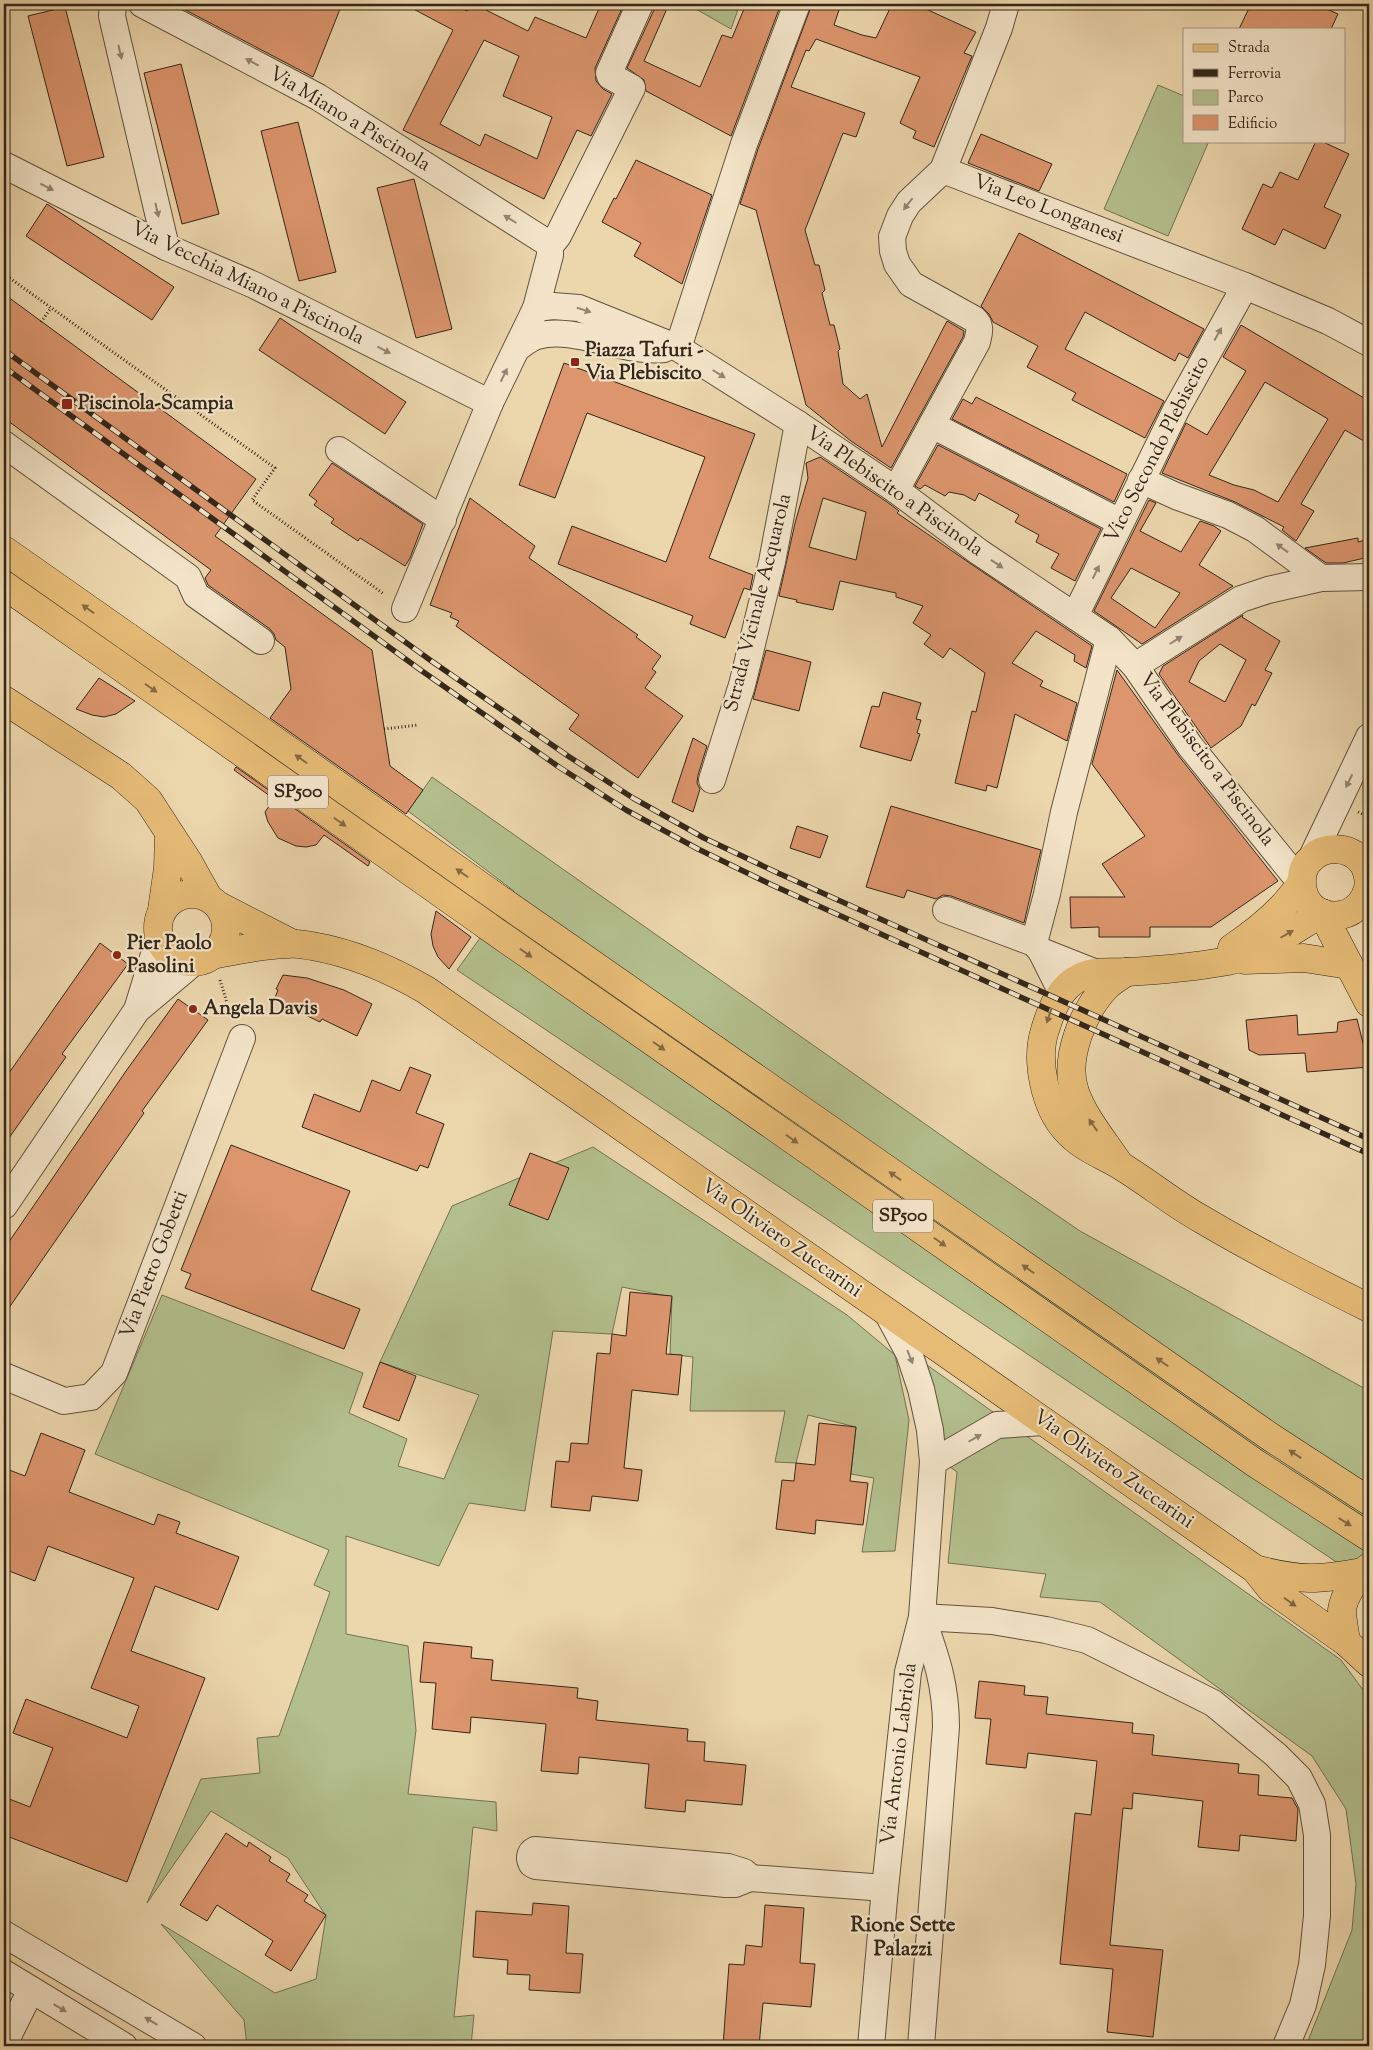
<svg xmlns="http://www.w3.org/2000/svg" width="1373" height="2050" font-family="'Sorts Mill Goudy',serif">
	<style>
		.green { fill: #b3bf8d; stroke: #737253 }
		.building { fill: #dc956d; stroke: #332619; fill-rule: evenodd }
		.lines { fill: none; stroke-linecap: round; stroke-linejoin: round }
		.minor-casing { stroke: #61523e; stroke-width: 28 }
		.major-casing { stroke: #332619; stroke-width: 29 }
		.highway-casing { stroke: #332619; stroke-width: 29 }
		.path { stroke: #332619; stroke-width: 3; stroke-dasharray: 1 2.5; stroke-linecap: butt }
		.minor { stroke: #f3e4c9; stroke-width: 26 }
		.major { stroke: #e6bb76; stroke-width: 28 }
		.highway { stroke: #e6bb76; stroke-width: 28 }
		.rail-casing { stroke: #332619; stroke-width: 5.5 }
		.rail { stroke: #f3e4c9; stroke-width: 4; stroke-dasharray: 11; stroke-linecap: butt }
		.highway-bridge-casing { stroke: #332619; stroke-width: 29; stroke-linecap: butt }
		.highway-bridge { stroke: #e6bb76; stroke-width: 28 }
		.oneway { fill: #938571 }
		.oneway2 { fill: #846943 }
		.poi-dot { fill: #8f2418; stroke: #f3e4c9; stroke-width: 2 }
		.labels { text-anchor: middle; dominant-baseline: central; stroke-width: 4.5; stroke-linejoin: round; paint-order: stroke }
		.shield { fill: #f3e4c9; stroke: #6d5f4e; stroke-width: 1 }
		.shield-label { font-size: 19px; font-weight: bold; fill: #332619 }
		.street-label { font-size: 20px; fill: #332619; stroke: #f3e4c9 }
		.poi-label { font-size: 20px; font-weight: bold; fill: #332619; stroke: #f3e4c9; text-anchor: start }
		.neighbourhood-label { font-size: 21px; font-weight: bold; fill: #332619; stroke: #f3e4c9 }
	</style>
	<rect width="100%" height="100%" fill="#ecd6ac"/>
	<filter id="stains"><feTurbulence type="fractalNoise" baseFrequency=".004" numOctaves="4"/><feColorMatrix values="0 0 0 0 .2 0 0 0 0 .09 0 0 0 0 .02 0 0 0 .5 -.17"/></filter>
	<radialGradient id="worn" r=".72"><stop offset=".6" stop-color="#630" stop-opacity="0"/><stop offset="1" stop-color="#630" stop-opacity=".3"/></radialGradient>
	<!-- green -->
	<g class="green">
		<path d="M687 4H740L731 29Z"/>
		<path d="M1158 85 1184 96V141H1209L1168 236 1104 209Z"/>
		<path d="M432 777 982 1164 1080 1231 1369 1391V1584L457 970 514 891 408 811Z"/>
		<path d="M593 1147 847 1315 895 1355 909 1420 895 1551 862 1552 874 1478 851 1474 856 1427 808 1415 796 1463 775 1462 785 1411H690L693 1357 670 1354 672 1297 622 1287 612 1334 553 1331 525 1511 469 1503 439 1566 346 1536V1634L408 1646 416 1730 408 1794 496 1802 497 1831 473 1827 454 2017 474 2015 471 2046H247L244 2020 161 1924 275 1993 316 1979 326 1916 288 1858 211 1811 147 1903 201 1779 260 1773 257 1738 279 1736 330 1592 314 1585 329 1550 95 1454 162 1295 363 1373 349 1413 407 1439 398 1466 444 1479 479 1395 380 1362 452 1206Z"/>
		<path d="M927 1365 1341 1660 1369 1698V2046H1306L1352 1930 1356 1884 1346 1809 1312 1756 1100 1602 1040 1597 1046 1574 948 1563 957 1472 932 1454 916 1373Z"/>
	</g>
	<!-- building -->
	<g class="building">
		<path d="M174 4H342L313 77Z"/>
		<path d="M404 4H454L467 11 470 4H489L486 10 528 31 535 17 586 38 601 4H624L595 68 596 81 603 89 612 94 591 136 577 130 544 199 403 130 453 30ZM484 40 519 56 503 96 552 117 537 159 485 134 480 146 440 124Z"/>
		<path d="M655 4H669L644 61 700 87 722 35 732 38 746 4H781L731 136 646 91 644 80 627 68 654 10Z"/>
		<path d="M812 4H841L834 25 862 35 876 38 892 4H915L976 32 964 53 972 56 934 147 913 138 916 131 900 123 920 77 816 39 809 51 806 50 791 87 865 113 856 137 843 133 805 230 815 265H819L825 290 822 293 830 325H834L840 349 838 351 843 384 860 399 867 394 882 447 947 321 964 331 963 337 891 468 851 441 806 405 756 210 740 204 758 149Z"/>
		<path d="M1251 4H1316L1338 14 1331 29H1239Z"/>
		<path d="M65 7 104 157 67 166 28 16Z"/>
		<path d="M181 64 219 214 182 224 144 73Z"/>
		<path d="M298 122 336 272 299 281 261 131Z"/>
		<path d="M981 134 1052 164 1039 191 968 163Z"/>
		<path d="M1316 141H1321L1349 154 1324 207 1341 215 1325 249 1283 229 1275 245 1242 229 1263 184 1272 188 1280 172 1298 180Z"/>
		<path d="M636 160 712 195 682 284 634 256 641 243 602 222 614 198 616 199Z"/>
		<path d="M414 179 452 329 416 338 377 188Z"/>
		<path d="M47 204 174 287 152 320 26 236Z"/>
		<path d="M1019 233 1204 329 1188 358 1179 353 1175 361 1085 312 1065 349 1164 401 1145 438 1072 400 1076 393 1027 367 1038 346 993 322 989 314 981 306Z"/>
		<path d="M4 294 256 479 215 536 372 650 390 766 423 790 406 814 270 718 291 689 285 647 276 640 274 634 270 629 208 585 205 578 211 570 4 418Z"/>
		<path d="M280 318 406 402 385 434 259 350Z"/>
		<path d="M1241 325 1369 401V444L1345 430 1301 504 1314 511 1296 541 1282 530 1284 527 1235 502 1162 473 1186 423 1207 435 1246 371 1223 357ZM1265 382 1328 419 1278 502 1254 490 1234 485 1209 475Z"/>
		<path d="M564 363 755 434 709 558 753 575 750 590 744 588 725 638 690 624 693 616 558 564 572 526 666 562 705 457 587 413 555 498 519 485Z"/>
		<path d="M976 397 1127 474 1114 502 952 419 963 399 972 404Z"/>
		<path d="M938 445 1101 529 1075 581 1051 568 1059 554 1036 542 1039 535 1015 522 1019 515 979 493 975 501 964 495 949 492 945 496 925 485 920 489 915 486Z"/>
		<path d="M820 457 887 502 899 511 897 513 971 564 1092 646 1086 668 1074 661 1075 655 1036 631 1012 663 1043 681 1040 686 1077 703 1067 741 1015 714 997 788 987 785 986 791 955 783 972 711 976 712 985 673 950 648 943 658 924 644 931 635 913 623 923 606 896 597V593L840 581 833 610 796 602 797 600 779 596 795 523 808 478 806 463ZM823 498 866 512 856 560 809 547Z"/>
		<path d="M332 463 423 524 410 558 405 566 360 538 358 541 331 523 334 519 314 505 317 501 309 495Z"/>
		<path d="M470 498 535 546 529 558 638 635 636 637 661 656 652 669 656 672 645 688 683 716 638 778 569 729 579 715 456 626 459 621 450 617 452 613 430 605Z"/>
		<path d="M1149 500 1156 503 1140 531 1181 552 1200 521 1214 526 1221 531 1199 565 1233 586 1142 644 1094 611ZM1131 568 1180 593 1155 628 1111 598Z"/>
		<path d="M1358 538V542L1369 539V557L1343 563H1326L1305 548Z"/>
		<path d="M1243 615 1242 617 1280 641 1265 670 1272 673 1255 706 1252 704 1241 726 1211 748 1159 674 1163 666ZM1220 644 1246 660 1225 702 1189 682 1199 661Z"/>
		<path d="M766 650 811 662 799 711 753 699Z"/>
		<path d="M1117 670 1178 755 1278 881 1211 927H1150V937H1099V927L1071 928 1070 897H1125L1102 864 1145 836 1092 764Z"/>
		<path d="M99 678 135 701 116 714 104 717 92 715 76 709Z"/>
		<path d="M883 692 921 703 916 719 921 720 917 733 920 734 911 761 860 747 872 706 879 707Z"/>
		<path d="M693 738 707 746 698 775 697 783 700 789 693 812 672 802Z"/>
		<path d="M236 767 370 862 368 866 324 835 316 845 306 847 296 846 278 838 268 822 265 812 274 799 234 770Z"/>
		<path d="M891 806 1041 850 1024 923 951 896 943 895 936 899 907 890 904 898 866 887Z"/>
		<path d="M797 826 828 836 820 858 790 848Z"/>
		<path d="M436 911 471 937 449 969 438 957 433 946 431 934Z"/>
		<path d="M100 943 128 964 62 1054 66 1057 4 1145V1080Z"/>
		<path d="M283 975 307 978 344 990 372 1004 357 1036 322 1019 320 1022 274 1000 278 990 276 989Z"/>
		<path d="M178 999 208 1020 142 1111 144 1113 4 1315V1249L126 1071Z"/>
		<path d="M1297 1015 1298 1035 1337 1032 1338 1022 1357 1019 1369 1067 1307 1072 1305 1053 1259 1055 1249 1050 1246 1020Z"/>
		<path d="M410 1067 431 1075 416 1113 444 1124 428 1168 420 1165 417 1171 302 1127 314 1094 360 1112 372 1080 400 1091Z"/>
		<path d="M231 1145 350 1191 311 1290 360 1309 344 1349 185 1288 191 1274 181 1270Z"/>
		<path d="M530 1153 569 1168 548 1220 509 1205Z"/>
		<path d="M630 1292 672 1296 666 1354 682 1355 678 1395 632 1390 624 1468 642 1470 638 1501 592 1496 590 1511 551 1507 556 1461 569 1462 571 1443 588 1444 597 1353 610 1354 612 1334 626 1336Z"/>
		<path d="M380 1362 416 1376 399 1421 363 1407Z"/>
		<path d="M819 1423 856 1427 850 1481 868 1483 863 1525 816 1520 815 1534 776 1529 782 1480 794 1481 796 1463 815 1465Z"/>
		<path d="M41 1433 85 1450 69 1492 154 1525 158 1514 180 1522 176 1533 239 1557 218 1610 155 1586 131 1651 205 1678 127 1882 4 1835V1797L30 1807 53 1748 13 1733 26 1699 127 1738 139 1706 91 1688 134 1578 48 1546 35 1581 4 1569V1468L25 1476Z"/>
		<path d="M424 1642 472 1647 471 1658 493 1660 491 1680 578 1688 577 1698 598 1701 596 1720 688 1729 687 1741 705 1742 704 1761 746 1765 742 1805 686 1800 685 1812 645 1808 649 1764 579 1757 578 1774 541 1771 546 1724 471 1717 470 1733 432 1729 436 1683 420 1682Z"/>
		<path d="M979 1681 1025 1686 1024 1695 1048 1697 1046 1714 1133 1723 1132 1733 1154 1735 1152 1755 1239 1764 1238 1773 1259 1775 1258 1795 1292 1798 1298 1809 1296 1841 1240 1835 1239 1851 1198 1847 1203 1801 1133 1793 1132 1809 1123 1808 1110 1945 1163 1950 1153 2037 1107 2032 1113 1969 1060 1964 1075 1813 1091 1815 1097 1761 1028 1753 1026 1768 986 1764 991 1719 975 1718Z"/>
		<path d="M226 1833 247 1847 249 1842 271 1857 269 1861 290 1874 286 1881 308 1895 304 1901 326 1915 291 1971 265 1955 273 1941 217 1905 207 1921 180 1905Z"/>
		<path d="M533 1903 569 1906 566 1953 583 1954 580 1993 529 1990 530 1975 507 1974 508 1960 473 1957 476 1911 532 1915Z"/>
		<path d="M765 1905 804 1908 800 1963 815 1964 811 2007 763 2003 759 2046H723L729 1964 744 1965 746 1945 762 1947Z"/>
	</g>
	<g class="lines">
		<defs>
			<g id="minor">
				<path d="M113 4 112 16 114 25 166 247"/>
				<path d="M142 4 318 97 546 242 550 246"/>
				<path d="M4 165 166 247 254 285 490 403"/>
				<path d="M943 170 1245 286 1328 321 1369 343"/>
				<path d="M550 246 558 236 632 88 610 76 609 73 640 4"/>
				<path d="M536 308 553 306 579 308 678 348 798 424 896 490 979 552 1109 639 1135 666 1190 746 1301 883"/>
				<path d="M517 348C523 344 530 338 537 336 574 325 624 354 664 349"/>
				<path d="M678 348 744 144 797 4"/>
				<path d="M932 425 1120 522"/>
				<path d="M4 444 188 577 196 595 261 641"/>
				<path d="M339 450 443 520"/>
				<path d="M1141 480 1176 496 1228 515 1255 529 1321 578"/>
				<path d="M896 490 977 342C979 333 982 326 974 319L911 284 897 264 893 251 892 237 900 216 909 202 943 170 999 28 1006 4"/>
				<path d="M405 609 490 403 536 308 550 255V246"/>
				<path d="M1075 616 1176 410 1245 286"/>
				<path d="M1135 666 1241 599 1268 590 1321 578 1369 577"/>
				<path d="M712 780 742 685 772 562 798 424"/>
				<path d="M1311 859 1369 737"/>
				<path d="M946 910 1034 943 1041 951 1062 993"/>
				<path d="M1034 943 1047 894 1064 812 1109 639"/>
				<path d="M1041 951 1094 972"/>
				<path d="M137 1010 159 938"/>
				<path d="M4 1206 137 1010 194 962"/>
				<path d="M4 1376 64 1401 91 1397 114 1373 242 1038"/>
				<path d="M933 1462 997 1425 1044 1422"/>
				<path d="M535 1850 728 1867 744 1872 750 1878 735 1884H726L536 1866 532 1864C529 1859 529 1853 535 1850Z"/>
				<path d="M750 1878 885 1888"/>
				<path d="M4 1934 193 2046"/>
				<path d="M4 1973 124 2046"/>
				<path d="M5 2046 10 2032 31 1990"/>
				<path d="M871 2046 885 1888 908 1672 922 1617 933 1462 930 1430 921 1389 909 1353 888 1314"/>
				<path d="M921 2046 946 1727C946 1684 936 1657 922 1617L992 1621 1046 1630 1087 1640 1213 1703 1276 1755 1299 1778 1312 1804 1317 1835V1916L1312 1965 1303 2005 1286 2046"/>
			</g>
			<g id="major">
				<path d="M4 700 121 776 148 800 189 863 208 897"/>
				<path d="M1369 882C1364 929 1300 925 1302 880 1302 872 1305 864 1311 859 1324 845 1350 846 1362 862 1367 868 1368 876 1369 883"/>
				<circle cx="192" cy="928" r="34"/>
				<path d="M219 906 291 943"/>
				<path d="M162 910 168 868 169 834"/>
				<path d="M1322 913C1296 928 1257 956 1228 961 1195 967 1161 970 1127 972 1111 973 1096 970 1081 977 1060 986 1051 1010 1045 1030 1035 1060 1045 1107 1066 1130 1082 1148 1101 1154 1121 1166 1149 1183 1174 1204 1203 1220 1257 1252 1313 1280 1369 1308"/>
				<path d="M1322 913 1369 1003"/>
				<path d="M1232 948C1259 930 1284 910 1301 883"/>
				<path d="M213 955C238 950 264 944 289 944 296 943 305 945 312 946 353 953 390 969 426 990L1255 1569 1271 1589 1346 1642 1369 1663"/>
				<path d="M1245 960 1304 958 1349 965"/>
				<path d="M1119 1164C1104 1141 1084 1118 1075 1092 1063 1059 1084 1009 1107 986 1113 980 1120 977 1126 972"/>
				<path d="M1255 1569C1299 1581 1319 1580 1363 1572"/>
				<path d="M1346 1642C1345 1632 1342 1620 1342 1610 1344 1595 1357 1576 1369 1567"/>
			</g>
			<g id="highway">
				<path d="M4 550 128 637"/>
				<path d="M4 585 111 660"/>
				<path d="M502 901 1272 1438 1369 1501"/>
				<path d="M486 925 1255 1463 1369 1537"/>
			</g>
		</defs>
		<!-- minor casing -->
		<use href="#minor" class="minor-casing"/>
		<!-- major casing -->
		<use href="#major" class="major-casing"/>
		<!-- highway casing -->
		<use href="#highway" class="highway-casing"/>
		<!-- path -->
		<g class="path">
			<path d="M4 274 275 468 252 500 384 594"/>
			<path d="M41 322 51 308"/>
			<path d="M384 729 418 725"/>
			<path d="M1358 812 1367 816"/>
			<path d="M220 980 228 1006"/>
		</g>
		<!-- minor -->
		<use href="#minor" class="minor"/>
		<!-- major -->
		<use href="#major" class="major"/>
		<!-- highway -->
		<use href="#highway" class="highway"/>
		<defs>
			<g id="rail">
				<path d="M4 350 430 660 568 756 633 798 704 838 778 873 1369 1139"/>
				<path d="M4 367 422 671 559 767 626 810 698 849 772 885 1369 1154"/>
			</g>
		</defs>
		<!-- rail casing -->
		<use href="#rail" class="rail-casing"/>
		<!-- rail -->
		<use href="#rail" class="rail"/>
		<defs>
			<g id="highway-bridge">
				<path d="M128 637 502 901"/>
				<path d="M111 660 486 925"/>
			</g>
		</defs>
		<!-- highway-bridge casing -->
		<use href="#highway-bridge" class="highway-bridge-casing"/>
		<!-- highway-bridge -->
		<use href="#highway-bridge" class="highway-bridge"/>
	</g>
	<!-- one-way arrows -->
	<defs><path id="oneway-solid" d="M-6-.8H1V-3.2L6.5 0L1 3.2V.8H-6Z" transform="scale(1.25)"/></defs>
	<g class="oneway">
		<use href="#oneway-solid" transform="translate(120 52) rotate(77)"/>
		<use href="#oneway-solid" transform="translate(252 62) rotate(-152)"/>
		<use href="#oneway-solid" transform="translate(47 187) rotate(27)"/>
		<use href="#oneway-solid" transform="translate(908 204) rotate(128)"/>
		<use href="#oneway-solid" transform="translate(157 210) rotate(77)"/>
		<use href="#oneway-solid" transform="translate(510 219) rotate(-148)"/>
		<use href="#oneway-solid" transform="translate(584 310) rotate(17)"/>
		<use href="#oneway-solid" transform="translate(1218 334) rotate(-61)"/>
		<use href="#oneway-solid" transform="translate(384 350) rotate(27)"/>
		<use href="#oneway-solid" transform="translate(719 374) rotate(32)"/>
		<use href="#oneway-solid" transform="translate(504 375) rotate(-64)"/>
		<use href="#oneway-solid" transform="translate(1282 548) rotate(-144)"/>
		<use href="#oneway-solid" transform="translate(997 564) rotate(34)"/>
		<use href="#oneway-solid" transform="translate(1096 572) rotate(-64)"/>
		<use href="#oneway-solid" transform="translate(1176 640) rotate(-32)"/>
		<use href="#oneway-solid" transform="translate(1349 781) rotate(116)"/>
		<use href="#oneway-solid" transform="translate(910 1357) rotate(68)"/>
		<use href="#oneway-solid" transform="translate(975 1438) rotate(-30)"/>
		<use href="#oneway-solid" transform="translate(60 2008) rotate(31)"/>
		<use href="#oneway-solid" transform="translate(151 2021) rotate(-149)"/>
	</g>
	<g class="oneway2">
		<use href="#oneway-solid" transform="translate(88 609) rotate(-145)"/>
		<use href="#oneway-solid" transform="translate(151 688) rotate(35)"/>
		<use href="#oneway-solid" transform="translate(301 759) rotate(-145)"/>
		<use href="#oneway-solid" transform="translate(340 822) rotate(35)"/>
		<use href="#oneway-solid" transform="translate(462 873) rotate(-145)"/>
		<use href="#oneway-solid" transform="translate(1287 934) rotate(-30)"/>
		<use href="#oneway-solid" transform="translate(526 953) rotate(35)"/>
		<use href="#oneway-solid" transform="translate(1049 1016) rotate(108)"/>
		<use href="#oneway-solid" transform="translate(659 1046) rotate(35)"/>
		<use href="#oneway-solid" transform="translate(1093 1125) rotate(-125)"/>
		<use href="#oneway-solid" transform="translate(792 1139) rotate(35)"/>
		<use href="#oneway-solid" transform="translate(895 1176) rotate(-145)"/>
		<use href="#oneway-solid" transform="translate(940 1242) rotate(35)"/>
		<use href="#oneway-solid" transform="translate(1028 1269) rotate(-145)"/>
		<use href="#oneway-solid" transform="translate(1162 1362) rotate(-145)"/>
		<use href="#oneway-solid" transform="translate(1295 1454) rotate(-147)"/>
		<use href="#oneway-solid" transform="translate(1345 1522) rotate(32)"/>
		<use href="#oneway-solid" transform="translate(1290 1602) rotate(35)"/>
	</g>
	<!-- markers -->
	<g class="poi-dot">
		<rect x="570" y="357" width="10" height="10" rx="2.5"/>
		<rect x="61" y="398" width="12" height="12" rx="2.5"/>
		<circle cx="117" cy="955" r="5"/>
		<circle cx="193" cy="1009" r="5"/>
	</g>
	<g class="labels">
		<!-- shield labels -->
		<g class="shield">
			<rect x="268" y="775.5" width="60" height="33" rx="4"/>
			<rect x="873" y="1199.5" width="60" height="33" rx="4"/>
		</g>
		<g class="shield-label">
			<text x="298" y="792">SP500</text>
			<text x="903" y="1216">SP500</text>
		</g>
		<!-- street labels -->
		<g class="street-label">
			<text transform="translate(349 120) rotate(31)">Via Miano a Piscinola</text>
			<text transform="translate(1048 210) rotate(21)">Via Leo Longanesi</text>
			<text transform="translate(247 284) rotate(26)">Via Vecchia Miano a Piscinola</text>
			<text transform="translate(1158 450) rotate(-63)">Vico Secondo Plebiscito</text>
			<text transform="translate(894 492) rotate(35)">Via Plebiscito a Piscinola</text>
			<text transform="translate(759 603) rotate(-76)">Strada Vicinale Acquarola</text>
			<text transform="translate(1206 760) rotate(53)">Via Plebiscito a Piscinola</text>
			<text transform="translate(781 1239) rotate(35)">Via Oliviero Zuccarini</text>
			<text transform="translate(155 1265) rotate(-69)">Via Pietro Gobetti</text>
			<text transform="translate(1113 1470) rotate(35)">Via Oliviero Zuccarini</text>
			<text transform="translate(900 1754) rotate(-83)">Via Antonio Labriola</text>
		</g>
		<!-- poi labels -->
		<g class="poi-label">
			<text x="585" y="351">Piazza Tafuri -<tspan x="585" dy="23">Via Plebiscito</tspan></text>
			<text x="78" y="404">Piscinola-Scampia</text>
			<text x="127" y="944">Pier Paolo<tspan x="127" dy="23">Pasolini</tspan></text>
			<text x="203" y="1009">Angela Davis</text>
		</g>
		<!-- neighbourhood labels -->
		<g class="neighbourhood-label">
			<text x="903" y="1926">Rione Sette<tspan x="903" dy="24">Palazzi</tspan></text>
		</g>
	</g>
	<!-- margin -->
	<rect width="1373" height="2050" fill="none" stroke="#ecd6ac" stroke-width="20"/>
	<rect x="5" y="5" width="1363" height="2040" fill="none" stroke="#332619" stroke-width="2.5"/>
	<rect x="10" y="10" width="1353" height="2030" fill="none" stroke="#332619"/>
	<!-- legend -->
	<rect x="1183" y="28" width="162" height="115" fill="#f3e4c9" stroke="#a69883"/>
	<rect x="1193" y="44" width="25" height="8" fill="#e6bb76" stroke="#a69883"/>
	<text x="1228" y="52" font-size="15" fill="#332619">Strada</text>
	<rect x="1193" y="69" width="25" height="8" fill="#332619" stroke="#a69883"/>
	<text x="1228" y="78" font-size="15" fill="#332619">Ferrovia</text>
	<rect x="1193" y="90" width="25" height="15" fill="#b3bf8d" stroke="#a69883"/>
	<text x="1228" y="102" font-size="15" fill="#332619">Parco</text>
	<rect x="1193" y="115" width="25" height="15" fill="#dc956d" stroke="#a69883"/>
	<text x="1228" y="128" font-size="15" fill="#332619">Edificio</text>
	<rect width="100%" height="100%" filter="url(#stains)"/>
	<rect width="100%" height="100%" fill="url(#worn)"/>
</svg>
